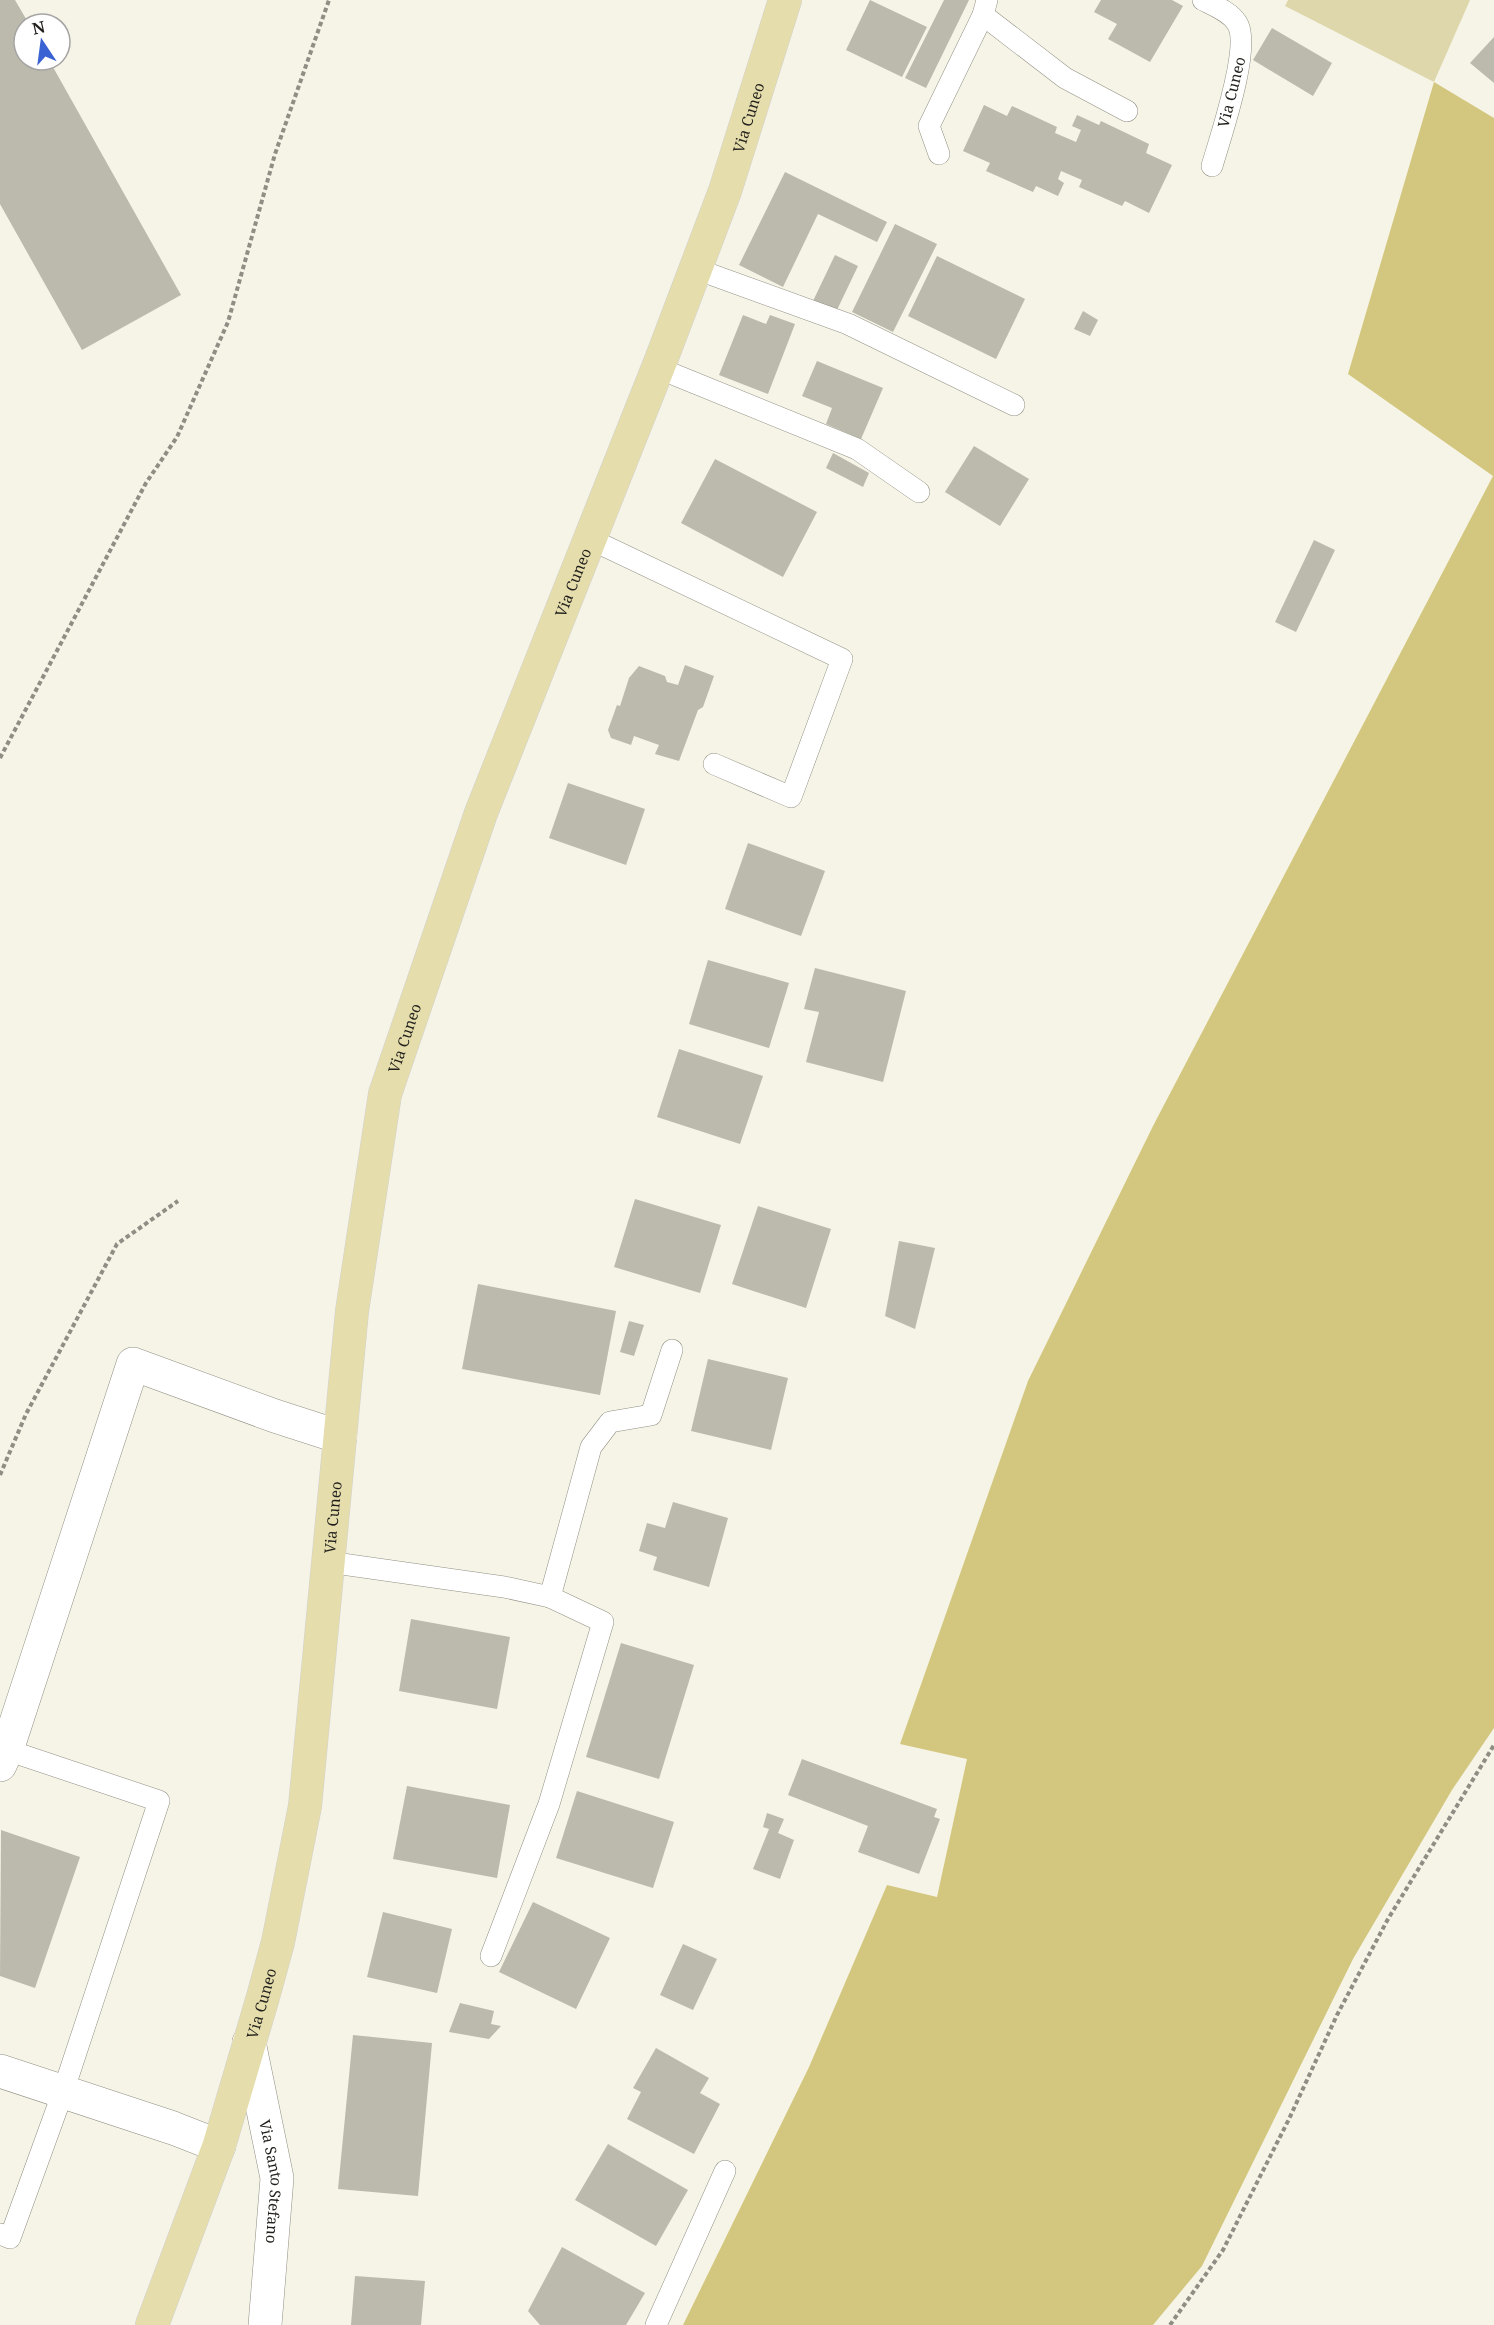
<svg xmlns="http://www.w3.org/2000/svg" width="1494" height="2325" font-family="'Noto Serif',serif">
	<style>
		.green { fill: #ded7ac }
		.forest { fill: #d3c77f }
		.building { fill: #bbbaad }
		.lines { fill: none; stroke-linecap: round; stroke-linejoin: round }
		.lane-casing { stroke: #929084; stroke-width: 22 }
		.street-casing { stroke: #929084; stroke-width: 34 }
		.primary-casing { stroke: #d2d2d1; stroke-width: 34 }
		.path { stroke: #8f8e85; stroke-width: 4; stroke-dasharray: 4.5 3; stroke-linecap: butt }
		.lane { stroke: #fff; stroke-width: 21 }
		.street { stroke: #fff; stroke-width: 33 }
		.primary { stroke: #e5ddac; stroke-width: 33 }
		.labels { text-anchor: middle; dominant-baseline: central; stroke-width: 4.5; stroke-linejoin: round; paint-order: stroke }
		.street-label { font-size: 15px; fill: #201f1b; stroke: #fff }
	</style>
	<rect width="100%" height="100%" fill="#f6f4e7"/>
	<!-- green -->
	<path class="green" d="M1288 0H1470L1434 82 1285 6Z"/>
	<!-- forest -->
	<path class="forest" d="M1434 82 1494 118V1728L1452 1790 1353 1959 1202 2266 1153 2325H683L809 2067 887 1885 937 1897 967 1759 900 1744 1028 1381 1153 1126 1493 476 1348 374Z"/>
	<!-- building -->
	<g class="building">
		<path d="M0 0H15L29 24H24V60H49L181 295 82 350 0 204Z"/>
		<path d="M870 0 927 27 902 77 846 50Z"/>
		<path d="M944 0H969L926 88 905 78Z"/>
		<path d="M1101 0H1172L1183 6 1150 62 1108 39 1117 24 1094 12Z"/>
		<path d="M1272 28 1332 63 1313 96 1253 60Z"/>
		<path d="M1494 37V83L1470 63Z"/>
		<path d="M984 105 1007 116 1012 106 1057 127 1055 133 1076 142 1081 130 1072 126 1077 115 1099 125 1101 121 1149 144 1146 153 1172 165 1149 213 1125 201 1122 206 1079 187 1082 180 1061 171 1058 179 1064 183 1058 196 1036 186 1033 192 986 171 990 163 963 151Z"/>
		<path d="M785 172 887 222 877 242 818 214 783 287 739 265Z"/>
		<path d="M895 224 937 244 893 332 852 312Z"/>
		<path d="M835 255 858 266 836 312 813 301Z"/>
		<path d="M937 256 1025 299 996 359 908 316Z"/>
		<path d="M1083 311 1098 320 1090 336 1074 329Z"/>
		<path d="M743 315 766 324 770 315 795 324 768 394 719 375Z"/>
		<path d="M817 361 883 388 861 439 826 424 832 408 802 396Z"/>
		<path d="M974 446 1029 479 1000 526 945 492Z"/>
		<path d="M833 453 869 473 863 487 826 468Z"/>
		<path d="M715 459 817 512 783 577 681 523Z"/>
		<path d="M1314 540 1335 550 1296 632 1275 622Z"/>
		<path d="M685 665 714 676 703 707 698 710 679 761 655 754 659 745 634 736 631 745 611 738 608 730 617 705 620 706 629 678 639 666 665 676 667 682 678 685Z"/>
		<path d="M568 783 645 809 626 865 549 838Z"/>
		<path d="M748 843 825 871 801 936 725 909Z"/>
		<path d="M708 960 789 983 769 1048 689 1024Z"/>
		<path d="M815 968 906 991 883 1082 806 1062 819 1012 804 1009Z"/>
		<path d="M679 1049 763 1076 740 1144 657 1117Z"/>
		<path d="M635 1199 721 1225 700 1293 614 1267Z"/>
		<path d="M758 1206 831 1229 806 1308 732 1284Z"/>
		<path d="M899 1241 935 1248 915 1329 885 1316Z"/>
		<path d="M478 1284 616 1311 600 1395 462 1369Z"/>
		<path d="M629 1321 644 1325 634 1356 620 1352Z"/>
		<path d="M708 1359 788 1378 771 1450 691 1431Z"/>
		<path d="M673 1502 728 1518 709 1587 653 1570 657 1557 639 1551 647 1523 665 1528Z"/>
		<path d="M411 1619 510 1637 497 1709 399 1691Z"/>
		<path d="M621 1643 694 1665 659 1779 586 1757Z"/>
		<path d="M802 1759 937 1809 934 1817 940 1819 919 1874 858 1852 868 1826 788 1795Z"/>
		<path d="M407 1786 510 1805 497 1878 393 1859Z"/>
		<path d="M577 1791 674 1822 653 1888 556 1858Z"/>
		<path d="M767 1813 784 1819 778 1833 794 1840 780 1879 753 1869 769 1829 763 1827Z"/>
		<path d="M1 1830 80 1857 35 1988 0 1976Z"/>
		<path d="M533 1902 610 1938 576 2009 499 1972Z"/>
		<path d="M383 1912 452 1929 437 1993 367 1977Z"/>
		<path d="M683 1944 717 1959 693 2010 660 1995Z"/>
		<path d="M460 2003 494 2011 491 2024 501 2026 489 2039 449 2032Z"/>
		<path d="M353 2035 432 2043 418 2196 338 2189Z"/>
		<path d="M656 2048 709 2078 700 2093 720 2104 694 2154 627 2119 641 2092 633 2088Z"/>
		<path d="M608 2144 688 2190 656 2246 575 2200Z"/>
		<path d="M562 2247 645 2293 626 2325H540L528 2311Z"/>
		<path d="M355 2276 425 2281 421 2325H351Z"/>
	</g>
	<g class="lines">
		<defs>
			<g id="lane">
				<path d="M1203 0C1215 6 1230 12 1237 23 1252 46 1220 138 1212 166"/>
				<path d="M983 15 1065 78 1127 111"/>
				<path d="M939 154 929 126 983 15 987 0"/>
				<path d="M696 269 848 324 1014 405"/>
				<path d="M658 368 857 449 919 492"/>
				<path d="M590 539 842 659 791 797 714 764"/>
				<path d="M328 1562 504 1587 550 1597 591 1447 610 1422 651 1415 672 1350"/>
				<path d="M491 1956 549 1804 603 1622 550 1597"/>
				<path d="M0 2234 10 2238 63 2092 159 1801 7 1750"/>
				<path d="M656 2325 725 2171"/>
			</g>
			<g id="street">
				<path d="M0 1765 7 1750 133 1364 275 1416 340 1437"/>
				<path id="s1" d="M249 2042 277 2178 265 2325"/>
				<path d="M0 2071 173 2128 219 2146"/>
			</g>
			<g id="primary">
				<path id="s2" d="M152 2325 219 2146 263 1997 278 1942 305 1806 352 1311 385 1094 481 813 661 360 725 191 785 0"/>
			</g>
		</defs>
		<!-- lane casing -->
		<use href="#lane" class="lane-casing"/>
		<!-- street casing -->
		<use href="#street" class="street-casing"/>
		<!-- primary casing -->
		<use href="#primary" class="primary-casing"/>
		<!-- path -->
		<g class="path">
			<path d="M0 758 146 483 177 437 228 322 275 154 329 0"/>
			<path d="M0 1475 26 1414 117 1244 178 1201"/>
			<path d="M1170 2325 1223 2250 1289 2119 1337 2015 1388 1919 1494 1745"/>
		</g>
		<!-- lane -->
		<use href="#lane" class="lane"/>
		<!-- street -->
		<use href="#street" class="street"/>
		<!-- primary -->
		<use href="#primary" class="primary"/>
	</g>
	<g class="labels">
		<!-- street labels -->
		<g class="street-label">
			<text transform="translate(1231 92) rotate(-76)">Via Cuneo</text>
			<text stroke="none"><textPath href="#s2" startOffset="2301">Via Cuneo</textPath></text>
			<text stroke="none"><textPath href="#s2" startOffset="1804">Via Cuneo</textPath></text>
			<text stroke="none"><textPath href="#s2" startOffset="1318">Via Cuneo</textPath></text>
			<text stroke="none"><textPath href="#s2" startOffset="832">Via Cuneo</textPath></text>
			<text stroke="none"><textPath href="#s2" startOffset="340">Via Cuneo</textPath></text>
			<text stroke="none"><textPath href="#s1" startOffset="142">Via Santo Stefano</textPath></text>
		</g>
	</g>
	<!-- north arrow -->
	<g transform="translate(42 42) rotate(347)"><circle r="28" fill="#ffffff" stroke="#a6a5a4" stroke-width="1.5"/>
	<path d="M0-4.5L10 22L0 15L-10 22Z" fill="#3a62d3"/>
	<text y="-9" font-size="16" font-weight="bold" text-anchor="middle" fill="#201f1b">N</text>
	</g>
</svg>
